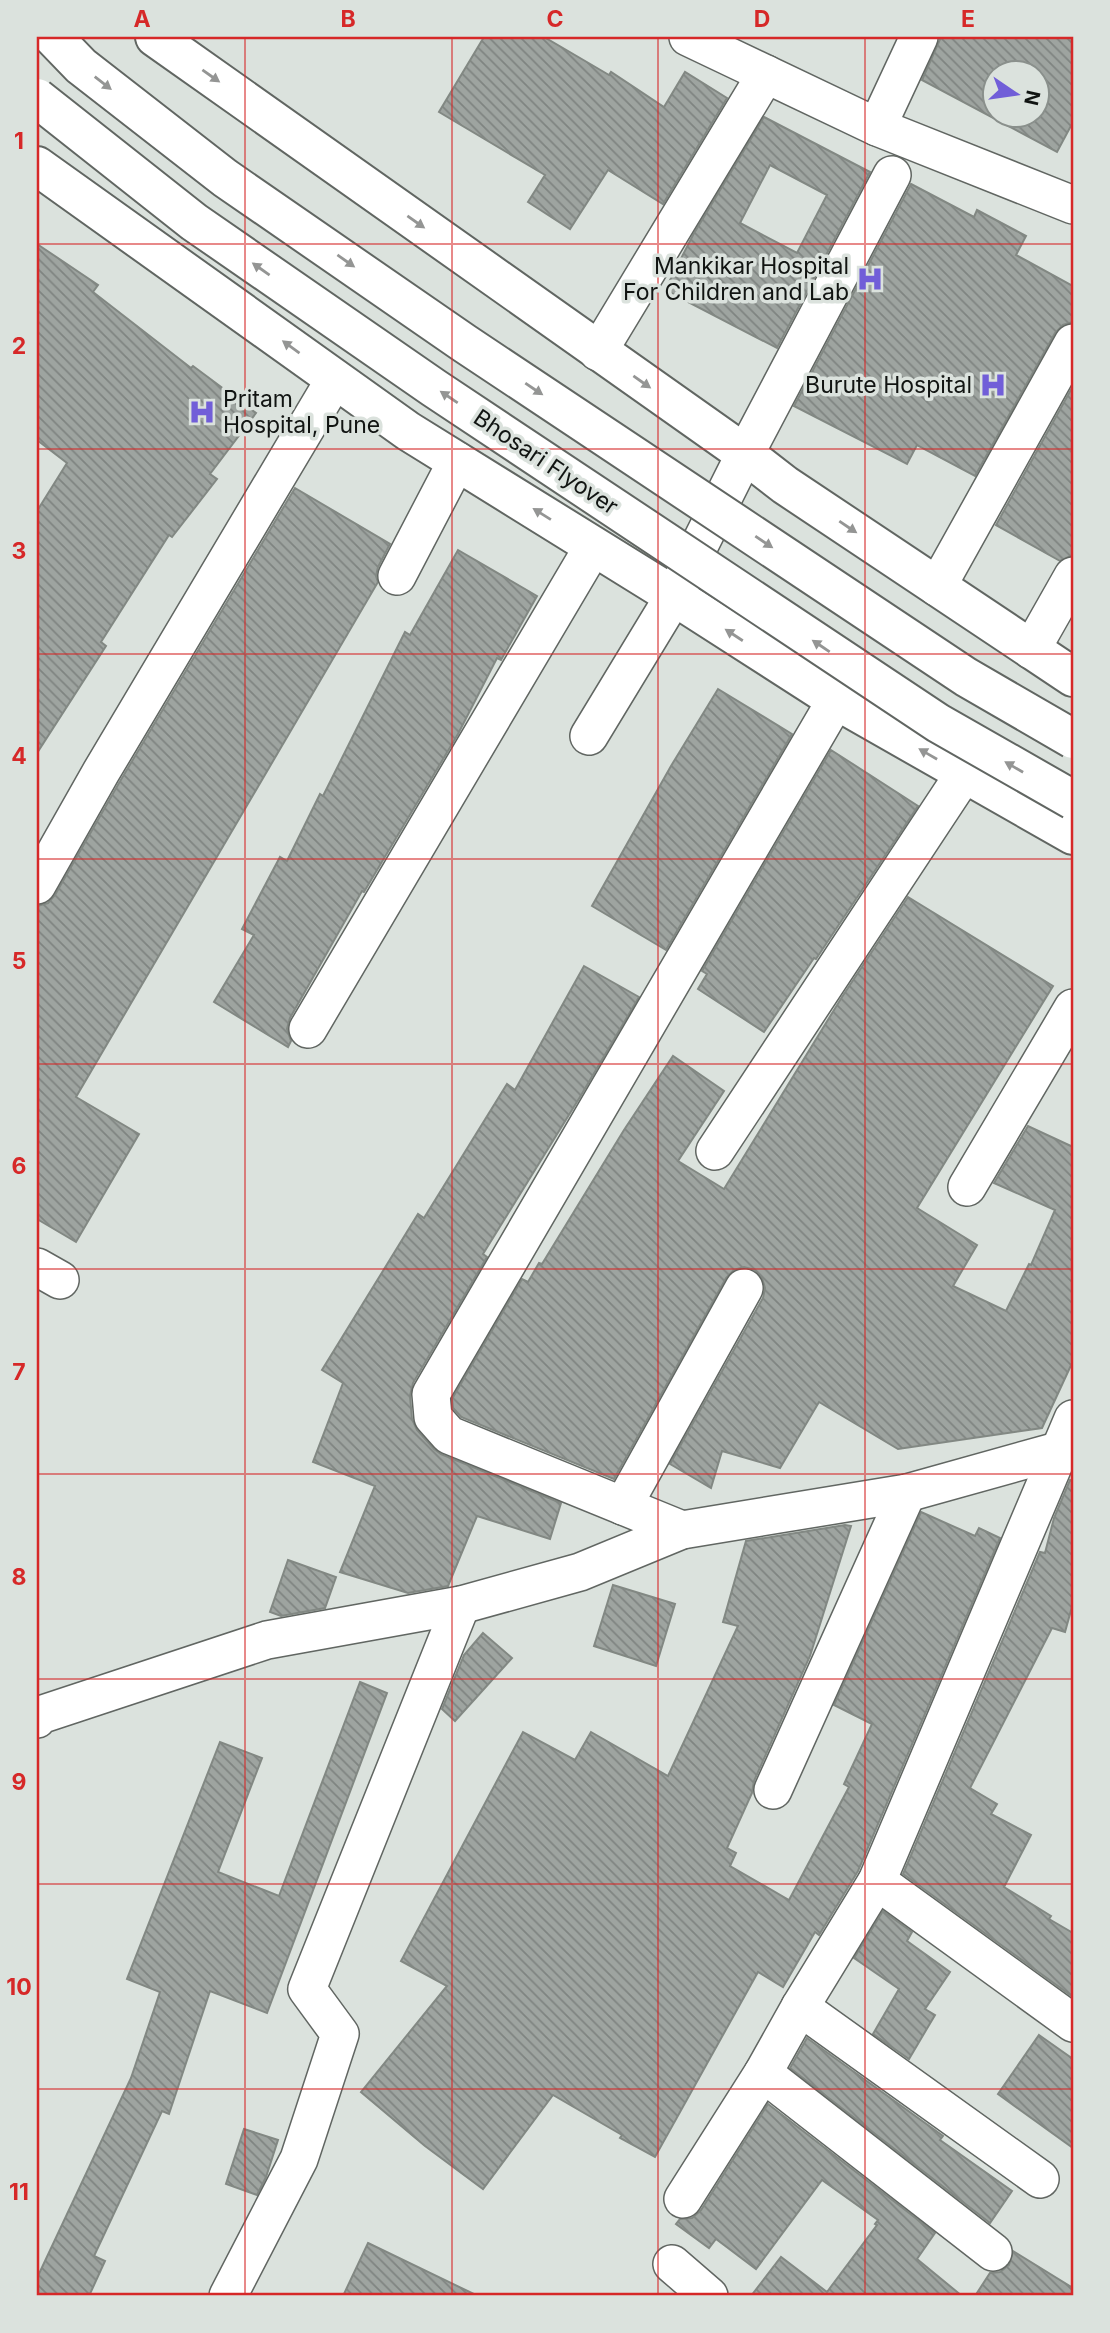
<svg xmlns="http://www.w3.org/2000/svg" width="1110" height="2333" font-family="Inter,sans-serif">
	<style>
		.building { fill: url(#building-back-hatch); stroke: #828883; stroke-width: 2; fill-rule: evenodd }
		.lines { fill: none; stroke-linecap: round; stroke-linejoin: round }
		.minor-casing { stroke: #616662; stroke-width: 40 }
		.major-casing { stroke: #616662; stroke-width: 42 }
		.minor { stroke: #fff; stroke-width: 37 }
		.major { stroke: #fff; stroke-width: 38 }
		.highway-bridge-casing { stroke: #616662; stroke-width: 42; stroke-linecap: butt }
		.highway-bridge { stroke: #fff; stroke-width: 38 }
		.oneway { fill: #949594 }
		.grid { fill: none; stroke: #d62828; stroke-width: 2; stroke-opacity: 0.55 }
		.labels { text-anchor: middle; dominant-baseline: central; stroke-width: 7; stroke-linejoin: round; paint-order: stroke }
		.poi-label { font-size: 23px; fill: #111412; stroke: #dbe2dd; text-anchor: end }
		.street-label { font-size: 23px; fill: #111412; stroke: #dbe2dd }
		.neatline { fill: none; stroke: #d62828; stroke-width: 2.5 }
		.grid-label { font-size: 23px; text-anchor: middle; font-weight: bold; fill: #d62828 }
	</style>
	<defs>
		<pattern id="building-back-hatch" width="6" height="6" patternUnits="userSpaceOnUse" patternTransform="scale(1.75)"><rect width="6" height="6" fill="#9ea4a0"/><path d="M-1 5l2 2M0 0l6 6M5-1l2 2" fill="none" stroke="#7f8481"/></pattern>
	</defs>
	<rect width="100%" height="100%" fill="#dbe2dd"/>
	<!-- building -->
	<g class="building">
		<path d="M484 37H544L609 75 611 72 664 107 685 72 727 98 663 204 608 170 570 229 528 202 545 175 439 112Z"/>
		<path d="M941 37H1073V122L1057 152 922 80ZM995 74H1037V116H995Z"/>
		<path d="M764 117 870 172 777 348 665 290 693 235ZM770 165 827 195 797 253 740 223Z"/>
		<path d="M911 184 974 217 977 210 1026 236 1016 255 1073 286V322L1063 325 1055 333 975 476 917 445 907 464 794 406Z"/>
		<path d="M37 244 98 285 93 292 191 368 193 366 256 413 210 474 217 479 172 537 169 535 101 642 106 646 37 753V511L67 463 37 440Z"/>
		<path d="M1073 386V555L1060 561 996 525Z"/>
		<path d="M295 488 390 544 378 567 376 576 378 582 76 1097 139 1134 76 1242 37 1219V906L48 903 55 895 119 783Z"/>
		<path d="M458 550 537 596 501 660 497 658 458 734 364 892 362 891 290 1018 287 1029 291 1041 288 1047 214 1002 254 935 242 929 280 857 287 861 320 794 323 796 405 632 410 635Z"/>
		<path d="M718 689 792 734 666 950 592 906 671 766Z"/>
		<path d="M831 750 918 806 816 959 814 958 764 1032 698 989 707 974 702 971Z"/>
		<path d="M908 897 1053 986 917 1208 977 1245 953 1286 1006 1311 1029 1264 1031 1265 1055 1210 994 1183 1028 1126 1073 1147V1361L1042 1428 898 1449 819 1402 780 1468 722 1451 711 1488 670 1464 763 1298 765 1288 762 1278 755 1270 744 1267 734 1270 726 1278 614 1479 461 1417 453 1408 452 1399 522 1279 528 1282 539 1263 542 1264 624 1130 673 1056 724 1091 678 1161 724 1189 842 997Z"/>
		<path d="M584 966 639 997 580 1097 483 1254 487 1257 413 1383 410 1396 412 1419 417 1430 434 1449 441 1454 561 1503 550 1539 477 1516 448 1586 408 1593 340 1572 375 1486 313 1462 343 1383 322 1370 418 1214 424 1218 507 1084 515 1090Z"/>
		<path d="M1070 1480 1073 1481V1603L1065 1632 1052 1628 970 1788 997 1804 991 1814 1031 1835 1004 1887 1051 1916 1049 1919 1073 1933V1997L903 1874 1040 1552 1045 1553 1054 1518Z"/>
		<path d="M921 1512 975 1536 979 1528 1000 1538 858 1871 819 1935 815 1932 783 1987 758 1972 655 2157 620 2138 622 2135 553 2095 483 2189 425 2146 361 2092 447 1986 401 1961 523 1732 575 1760 591 1732 668 1776 738 1626 723 1622 746 1541 845 1525 851 1526 810 1656 754 1781 752 1793 727 1848 736 1853 730 1866 789 1900 849 1787 844 1784 872 1724 834 1705Z"/>
		<path d="M288 1560 336 1577 325 1608 281 1616 270 1612Z"/>
		<path d="M613 1585 675 1604 656 1666 594 1646Z"/>
		<path d="M483 1633 512 1658 455 1721 442 1709 464 1655Z"/>
		<path d="M360 1682 387 1693 267 2013 210 1991 169 2114 162 2111 94 2256 105 2261 89 2296H37V2278L131 2078 160 1992 127 1979 220 1742 262 1758 218 1872 279 1896Z"/>
		<path d="M883 1911 912 1932 907 1941 950 1972 925 2009 935 2015 909 2059 873 2034 899 1989 854 1958Z"/>
		<path d="M1039 2035 1073 2059V2148L998 2094Z"/>
		<path d="M807 2038 943 2136 940 2140 1012 2191 990 2223 790 2068Z"/>
		<path d="M768 2104 935 2233 917 2259 962 2296H751L781 2257 827 2292 877 2225 875 2224 878 2220 822 2180 756 2269 716 2239 709 2248 676 2224 680 2219 692 2218 701 2210Z"/>
		<path d="M244 2129 278 2140 266 2177 257 2195 226 2184Z"/>
		<path d="M368 2243 478 2296H343Z"/>
		<path d="M1013 2251 1073 2288V2296H975L990 2273 1000 2272 1009 2265Z"/>
	</g>
	<g class="lines">
		<defs>
			<g id="minor">
				<path d="M688 37 877 127 1073 205"/>
				<path d="M877 127 919 37"/>
				<path d="M598 352 766 74"/>
				<path d="M397 576 457 461"/>
				<path d="M937 587 1073 343"/>
				<path d="M1031 650 1073 576"/>
				<path d="M589 736 674 596 745 454 892 175"/>
				<path d="M37 885 101 772 335 379"/>
				<path d="M308 1029 593 547"/>
				<path d="M715 1151 964 774"/>
				<path d="M967 1187 1073 1008"/>
				<path d="M37 1267 60 1280"/>
				<path d="M623 1506 744 1288"/>
				<path d="M682 1530 449 1435 433 1417 431 1394 836 700"/>
				<path d="M37 1719 40 1715 267 1640 461 1605 580 1572 682 1530 907 1493 1061 1450 1073 1449"/>
				<path d="M773 1790 907 1493"/>
				<path d="M877 1881 1073 2023"/>
				<path d="M800 2007 1040 2179"/>
				<path d="M763 2073 993 2252"/>
				<path d="M683 2199 763 2073 800 2007 877 1881 1073 1419"/>
				<path d="M672 2264 709 2296"/>
				<path d="M228 2296 299 2159 340 2034 307 1989 461 1605"/>
			</g>
			<g id="major">
				<path d="M155 37 745 454 785 485 1073 677"/>
				<path d="M37 166 408 431 674 596 836 700 1073 835"/>
			</g>
		</defs>
		<!-- minor casing -->
		<use href="#minor" class="minor-casing"/>
		<!-- major casing -->
		<use href="#major" class="major-casing"/>
		<!-- minor -->
		<use href="#minor" class="minor"/>
		<!-- major -->
		<use href="#major" class="major"/>
		<defs>
			<g id="highway-bridge">
				<path d="M53 37 81 66 225 178 464 343 966 677 1073 739"/>
				<path d="M37 98 194 222 434 388 938 723 1073 800"/>
			</g>
		</defs>
		<!-- highway-bridge casing -->
		<use href="#highway-bridge" class="highway-bridge-casing"/>
		<!-- highway-bridge -->
		<use href="#highway-bridge" class="highway-bridge"/>
	</g>
	<!-- one-way arrows -->
	<defs><path id="oneway-solid" d="M-6-.8H1V-3.2L6.5 0L1 3.2V.8H-6Z" transform="scale(1.75)"/></defs>
	<g class="oneway">
		<use href="#oneway-solid" transform="translate(211 76) rotate(35)"/>
		<use href="#oneway-solid" transform="translate(103 83) rotate(38)"/>
		<use href="#oneway-solid" transform="translate(416 222) rotate(35)"/>
		<use href="#oneway-solid" transform="translate(346 261) rotate(35)"/>
		<use href="#oneway-solid" transform="translate(261 269) rotate(-145)"/>
		<use href="#oneway-solid" transform="translate(291 347) rotate(-144)"/>
		<use href="#oneway-solid" transform="translate(642 382) rotate(35)"/>
		<use href="#oneway-solid" transform="translate(534 389) rotate(34)"/>
		<use href="#oneway-solid" transform="translate(449 397) rotate(-146)"/>
		<use href="#oneway-solid" transform="translate(542 514) rotate(-148)"/>
		<use href="#oneway-solid" transform="translate(848 527) rotate(34)"/>
		<use href="#oneway-solid" transform="translate(764 542) rotate(34)"/>
		<use href="#oneway-solid" transform="translate(734 635) rotate(-147)"/>
		<use href="#oneway-solid" transform="translate(821 646) rotate(-146)"/>
		<use href="#oneway-solid" transform="translate(928 754) rotate(-150)"/>
		<use href="#oneway-solid" transform="translate(1014 767) rotate(-150)"/>
	</g>
	<!-- grid -->
	<path class="grid" d="M245 37V2296M452 37V2296M658 37V2296M865 37V2296M37 244H1073M37 449H1073M37 654H1073M37 859H1073M37 1064H1073M37 1269H1073M37 1474H1073M37 1679H1073M37 1884H1073M37 2089H1073"/>
	<!-- icons -->
	<defs>
		<symbol id="hospital-bare" viewBox="-9 -9 18 18"><path d="M-5-5h3v3.5h4V-5h3V5h-3V1.5h-4V5h-3Z" fill="#715ed8" stroke="#dbe2dd" stroke-width="2.5" paint-order="stroke"/></symbol>
	</defs>
	<g fill-rule="evenodd">
		<use href="#hospital-bare" x="851" y="260" width="38" height="38"/>
		<use href="#hospital-bare" x="974" y="366" width="38" height="38"/>
		<use href="#hospital-bare" x="183" y="393" width="38" height="38"/>
	</g>
	<g class="labels">
		<!-- poi labels -->
		<g class="poi-label">
			<text x="849" y="266">Mankikar Hospital<tspan x="849" dy="26">For Children and Lab</tspan></text>
			<text x="972" y="385">Burute Hospital</text>
			<text x="223" y="399" text-anchor="start">Pritam<tspan x="223" dy="26">Hospital, Pune</tspan></text>
		</g>
		<!-- street labels -->
		<g class="street-label">
			<text transform="translate(546 462) rotate(34)">Bhosari Flyover</text>
		</g>
	</g>
	<!-- border -->
	<rect width="1110" height="2333" fill="none" stroke="#dbe2dd" stroke-width="77"/>
	<!-- north arrow -->
	<g transform="translate(1016 94) rotate(103)"><circle r="33" fill="#dbe2dd" stroke="#8a908c" stroke-width="2"/>
	<path d="M0-5L12 26L0 18L-12 26Z" fill="#715ed8"/>
	<text y="-10" font-size="19" font-weight="bold" text-anchor="middle" fill="#111412">N</text>
	</g>
	<rect x="38" y="38" width="1034" height="2256" class="neatline"/>
	<g class="grid-label">
		<text x="142" y="27">A</text>
		<text x="348" y="27">B</text>
		<text x="555" y="27">C</text>
		<text x="762" y="27">D</text>
		<text x="968" y="27">E</text>
		<text x="19" y="149">1</text>
		<text x="19" y="354">2</text>
		<text x="19" y="559">3</text>
		<text x="19" y="764">4</text>
		<text x="19" y="969">5</text>
		<text x="19" y="1174">6</text>
		<text x="19" y="1380">7</text>
		<text x="19" y="1585">8</text>
		<text x="19" y="1790">9</text>
		<text x="19" y="1995">10</text>
		<text x="19" y="2200">11</text>
	</g>
</svg>
